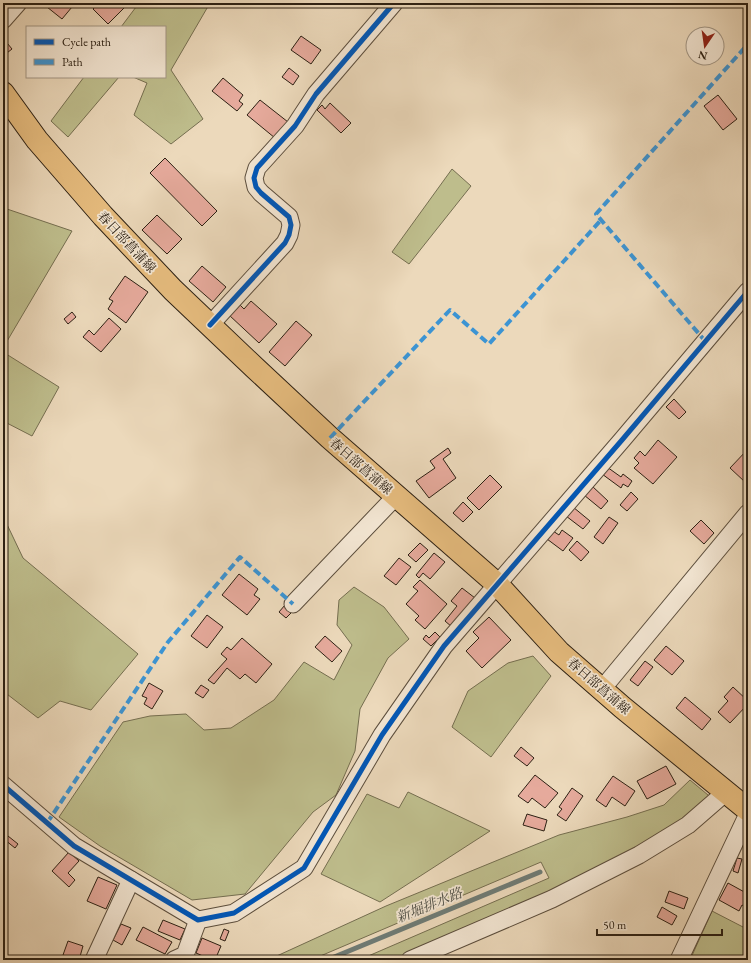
<svg xmlns="http://www.w3.org/2000/svg" width="751" height="963" font-family="'EB Garamond','Noto Serif JP',serif">
	<style>
		.green { fill: #bebd8c; stroke: #756e50 }
		.lines { fill: none; stroke-linecap: round; stroke-linejoin: round }
		.stream { stroke: #6f7c76; stroke-width: 5 }
		.building { fill: #e6aa9c; stroke: #2c2013 }
		.street-casing { stroke: #5c4e3d; stroke-width: 19 }
		.primary-casing { stroke: #2c2013; stroke-width: 24 }
		.street { stroke: #f3e6d3; stroke-width: 17 }
		.primary { stroke: #e6bc7e; stroke-width: 22 }
		.quiet { stroke: #3c94d3; stroke-width: 4; stroke-dasharray: 8 4; stroke-linecap: butt }
		.cycleway-casing { stroke: #f3e6d3; stroke-width: 8 }
		.cycleway { stroke: #0057b8; stroke-width: 5 }
		.labels { text-anchor: middle; dominant-baseline: central; stroke-width: 3.5; stroke-linejoin: round; paint-order: stroke }
		.street-label { font-size: 13px; fill: #2c2013; stroke: #f3e6d3 }
		.water-label { font-size: 14px; font-style: italic; fill: #4d4e45; stroke: #f3e6d3 }
	</style>
	<rect width="100%" height="100%" fill="#ecd9bb"/>
	<filter id="stains"><feTurbulence type="fractalNoise" baseFrequency=".005" numOctaves="4"/><feColorMatrix values="0 0 0 0 .2 0 0 0 0 .09 0 0 0 0 .02 0 0 0 .5 -.17"/></filter>
	<radialGradient id="worn" r=".72"><stop offset=".6" stop-color="#630" stop-opacity="0"/><stop offset="1" stop-color="#630" stop-opacity=".3"/></radialGradient>
	<!-- green -->
	<g class="green">
		<path d="M139 3H210L171 70 203 119 171 144 134 115 147 83 133 77H165V27H121Z"/>
		<path d="M84 77H119L68 137 51 121Z"/>
		<path d="M452 169 471 186 409 264 392 252Z"/>
		<path d="M7 209 72 231 3 348V213Z"/>
		<path d="M3 352 59 387 32 436 3 421Z"/>
		<path d="M3 516 23 558 138 654 91 710 60 701 38 718 3 691Z"/>
		<path d="M354 587 384 607 409 639 388 658 360 709 355 751 336 795 313 812 245 894 192 900 100 846 59 817 123 722 150 716 186 714 204 730 231 728 274 700 304 662 334 680 352 645 337 625 339 600Z"/>
		<path d="M533 656 551 676 491 757 452 727 468 691 508 663Z"/>
		<path d="M690 780 714 800 638 850 460 934 397 960H359L549 878 541 862 311 960H268L386 906 559 835 627 817 664 805Z"/>
		<path d="M408 792 490 831 380 902 321 874 367 794 399 808Z"/>
		<path d="M712 911 743 927 748 923V960H690Z"/>
	</g>
	<g class="lines">
		<!-- stream -->
		<path class="stream" d="M327 960 540 872"/>
	</g>
	<!-- building -->
	<g class="building">
		<path d="M42 3H69L68 4 72 7 62 19Z"/>
		<path d="M99 3H125L127 5 108 24 93 9Z"/>
		<path d="M301 36 321 50 311 64 291 50Z"/>
		<path d="M3 38 12 49 3 56Z"/>
		<path d="M289 68 299 76 293 85 282 77Z"/>
		<path d="M223 78 243 95 239 101 243 104 237 111 212 91Z"/>
		<path d="M718 95 737 119 723 130 704 106Z"/>
		<path d="M260 100 288 122 275 138 247 115Z"/>
		<path d="M330 103 351 123 341 133 317 110 322 105 325 109Z"/>
		<path d="M165 158 217 211 202 226 150 173Z"/>
		<path d="M157 215 182 239 167 254 142 230Z"/>
		<path d="M202 266 226 287 213 302 189 281Z"/>
		<path d="M125 276 148 292 126 323 108 309 113 301 109 299Z"/>
		<path d="M251 301 277 324 259 343 229 315 239 304 244 309Z"/>
		<path d="M72 312 76 317 68 324 64 319Z"/>
		<path d="M109 318 121 329 101 352 83 337 89 330 94 335Z"/>
		<path d="M296 321 312 335 285 366 269 352Z"/>
		<path d="M674 399 686 412 679 419 666 407Z"/>
		<path d="M658 440 677 457 653 484 634 468 639 463 634 458 640 451 645 456Z"/>
		<path d="M448 448 451 453 443 459 456 478 429 498 416 481 435 468 430 461Z"/>
		<path d="M748 449V480L745 482 730 468Z"/>
		<path d="M607 467 621 477 623 474 632 481 628 487 623 484 621 488 602 474Z"/>
		<path d="M490 475 502 487 479 510 467 498Z"/>
		<path d="M592 486 608 501 601 509 584 495Z"/>
		<path d="M631 492 638 499 627 511 620 505Z"/>
		<path d="M463 502 473 512 463 522 453 513Z"/>
		<path d="M573 507 590 521 583 529 566 516Z"/>
		<path d="M609 517 618 523 603 544 594 537Z"/>
		<path d="M701 520 714 533 704 544 690 531Z"/>
		<path d="M562 530 573 538 563 551 547 539 553 531 559 535Z"/>
		<path d="M577 541 589 552 581 561 569 550Z"/>
		<path d="M420 543 428 550 416 562 408 555Z"/>
		<path d="M434 553 445 562 430 579 423 573 419 578 416 575Z"/>
		<path d="M399 558 411 567 396 585 384 576Z"/>
		<path d="M239 574 258 589 254 595 260 599 247 615 222 595Z"/>
		<path d="M420 580 447 604 425 629 415 620 419 616 406 604 418 591 413 587Z"/>
		<path d="M462 588 475 598 452 627 445 621 457 606 451 601Z"/>
		<path d="M285 605 292 612 286 618 279 612Z"/>
		<path d="M207 615 223 627 207 648 191 636Z"/>
		<path d="M489 617 511 640 482 668 466 651 479 638 473 632Z"/>
		<path d="M435 632 440 637 431 646 423 639 426 635 429 638Z"/>
		<path d="M325 636 342 651 332 662 315 647Z"/>
		<path d="M242 638 272 664 256 683 245 674 240 679 227 668 214 684 208 680 227 659 221 654 227 647 231 650Z"/>
		<path d="M666 646 684 661 672 675 654 660Z"/>
		<path d="M645 661 653 667 638 686 630 680Z"/>
		<path d="M149 683 163 691 152 709 144 704 147 698 142 696Z"/>
		<path d="M201 685 209 690 203 698 195 693Z"/>
		<path d="M733 687 748 701V704L730 723 718 712 728 701 724 697Z"/>
		<path d="M685 697 711 719 702 730 676 708Z"/>
		<path d="M521 747 534 758 527 766 514 756Z"/>
		<path d="M666 766 676 784 647 799 637 781Z"/>
		<path d="M535 775 558 793 545 808 532 798 528 803 518 796Z"/>
		<path d="M613 776 635 791 625 806 612 797 606 807 596 800Z"/>
		<path d="M572 788 583 796 566 821 557 815 562 809 559 807Z"/>
		<path d="M527 814 547 820 544 831 523 825Z"/>
		<path d="M8 836 18 844 15 848 5 840Z"/>
		<path d="M69 852 79 861 68 873 75 880 69 887 52 871Z"/>
		<path d="M737 858 742 859 738 873 733 871Z"/>
		<path d="M98 877 117 885 106 909 87 901Z"/>
		<path d="M728 883 748 894V908L742 905 739 911 719 900Z"/>
		<path d="M669 891 688 898 684 909 665 902Z"/>
		<path d="M662 907 677 916 672 925 657 917Z"/>
		<path d="M163 920 185 929 180 940 158 931Z"/>
		<path d="M121 924 131 928 122 945 113 940Z"/>
		<path d="M143 927 172 942 165 954 136 940Z"/>
		<path d="M224 929 229 931 225 941 220 939Z"/>
		<path d="M202 938 221 946 215 960H212L196 953Z"/>
		<path d="M68 941 83 946 79 960 63 955Z"/>
	</g>
	<g class="lines">
		<defs>
			<g id="street">
				<path d="M3 20 18 3"/>
				<path d="M210 325 285 243 289 235 291 225 289 217 261 193 256 187 254 178 257 168 295 126 316 94 394 3"/>
				<path d="M293 604 396 496"/>
				<path d="M602 689 748 513"/>
				<path d="M3 785 74 846 198 920 234 913 304 868 382 735 444 646 622 440 748 291"/>
				<path d="M94 960 131 880"/>
				<path d="M174 960 185 955 198 920"/>
				<path d="M410 960 552 899 639 855 688 825 726 792"/>
				<path d="M679 960 748 814"/>
			</g>
			<path id="primary" d="M3 93 37 140 103 216 173 290 255 368 330 438 497 584 559 652 622 707 748 810"/>
		</defs>
		<!-- street casing -->
		<use href="#street" class="street-casing"/>
		<!-- primary casing -->
		<use href="#primary" class="primary-casing"/>
		<!-- street -->
		<use href="#street" class="street"/>
		<!-- primary -->
		<use href="#primary" class="primary"/>
		<!-- quiet -->
		<g class="quiet">
			<path d="M706 342 596 214 748 44"/>
			<path d="M330 438 450 310 489 344 601 220"/>
			<path d="M47 823 168 642 240 557 293 604"/>
		</g>
		<defs>
			<g id="cycleway">
				<path d="M210 325 285 243 289 235 291 225 289 217 261 193 256 187 254 178 257 168 295 126 316 94 394 3"/>
				<path d="M3 785 74 846 198 920 234 913 304 868 382 735 444 646 622 440 748 291"/>
			</g>
		</defs>
		<!-- cycleway casing -->
		<use href="#cycleway" class="cycleway-casing"/>
		<!-- cycleway -->
		<use href="#cycleway" class="cycleway"/>
	</g>
	<g class="labels">
		<!-- street labels -->
		<g class="street-label">
			<text transform="translate(127 242) rotate(47)">春日部菖蒲線</text>
			<text transform="translate(361 466) rotate(41)">春日部菖蒲線</text>
			<text transform="translate(599 686) rotate(41)">春日部菖蒲線</text>
		</g>
		<!-- water labels -->
		<g class="water-label">
			<text transform="translate(429 905) rotate(-22)">新堀排水路</text>
		</g>
	</g>
	<!-- margin -->
	<rect width="751" height="963" fill="none" stroke="#ecd9bb" stroke-width="16"/>
	<rect x="4" y="4" width="743" height="955" fill="none" stroke="#2c2013" stroke-width="2"/>
	<rect x="8" y="8" width="735" height="947" fill="none" stroke="#2c2013"/>
	<!-- legend -->
	<rect x="26" y="26" width="140" height="52" fill="#f3e6d3" stroke="#a39786"/>
	<rect x="34" y="39" width="20" height="6" fill="#0057b8" stroke="#a39786"/>
	<text x="62" y="46" font-size="12" fill="#2c2013">Cycle path</text>
	<rect x="34" y="59" width="20" height="6" fill="#3c94d3" stroke="#a39786"/>
	<text x="62" y="66" font-size="12" fill="#2c2013">Path</text>
	<!-- north arrow -->
	<g transform="translate(705 46) rotate(193)"><circle r="19" fill="#f3e6d3" stroke="#a39786"/>
	<path d="M0-3L7 15L0 10L-7 15Z" fill="#8f2418"/>
	<text y="-6" font-size="11" font-weight="bold" text-anchor="middle" fill="#2c2013">N</text>
	</g>
	<!-- scale -->
	<path d="M597 929v6h125v-6" fill="none" stroke="#2c2013" stroke-width="2"/>
	<text x="603" y="929" font-size="12" fill="#2c2013" stroke="#f3e6d3" stroke-width="3" paint-order="stroke">50 m</text>
	<rect width="100%" height="100%" filter="url(#stains)"/>
	<rect width="100%" height="100%" fill="url(#worn)"/>
</svg>
